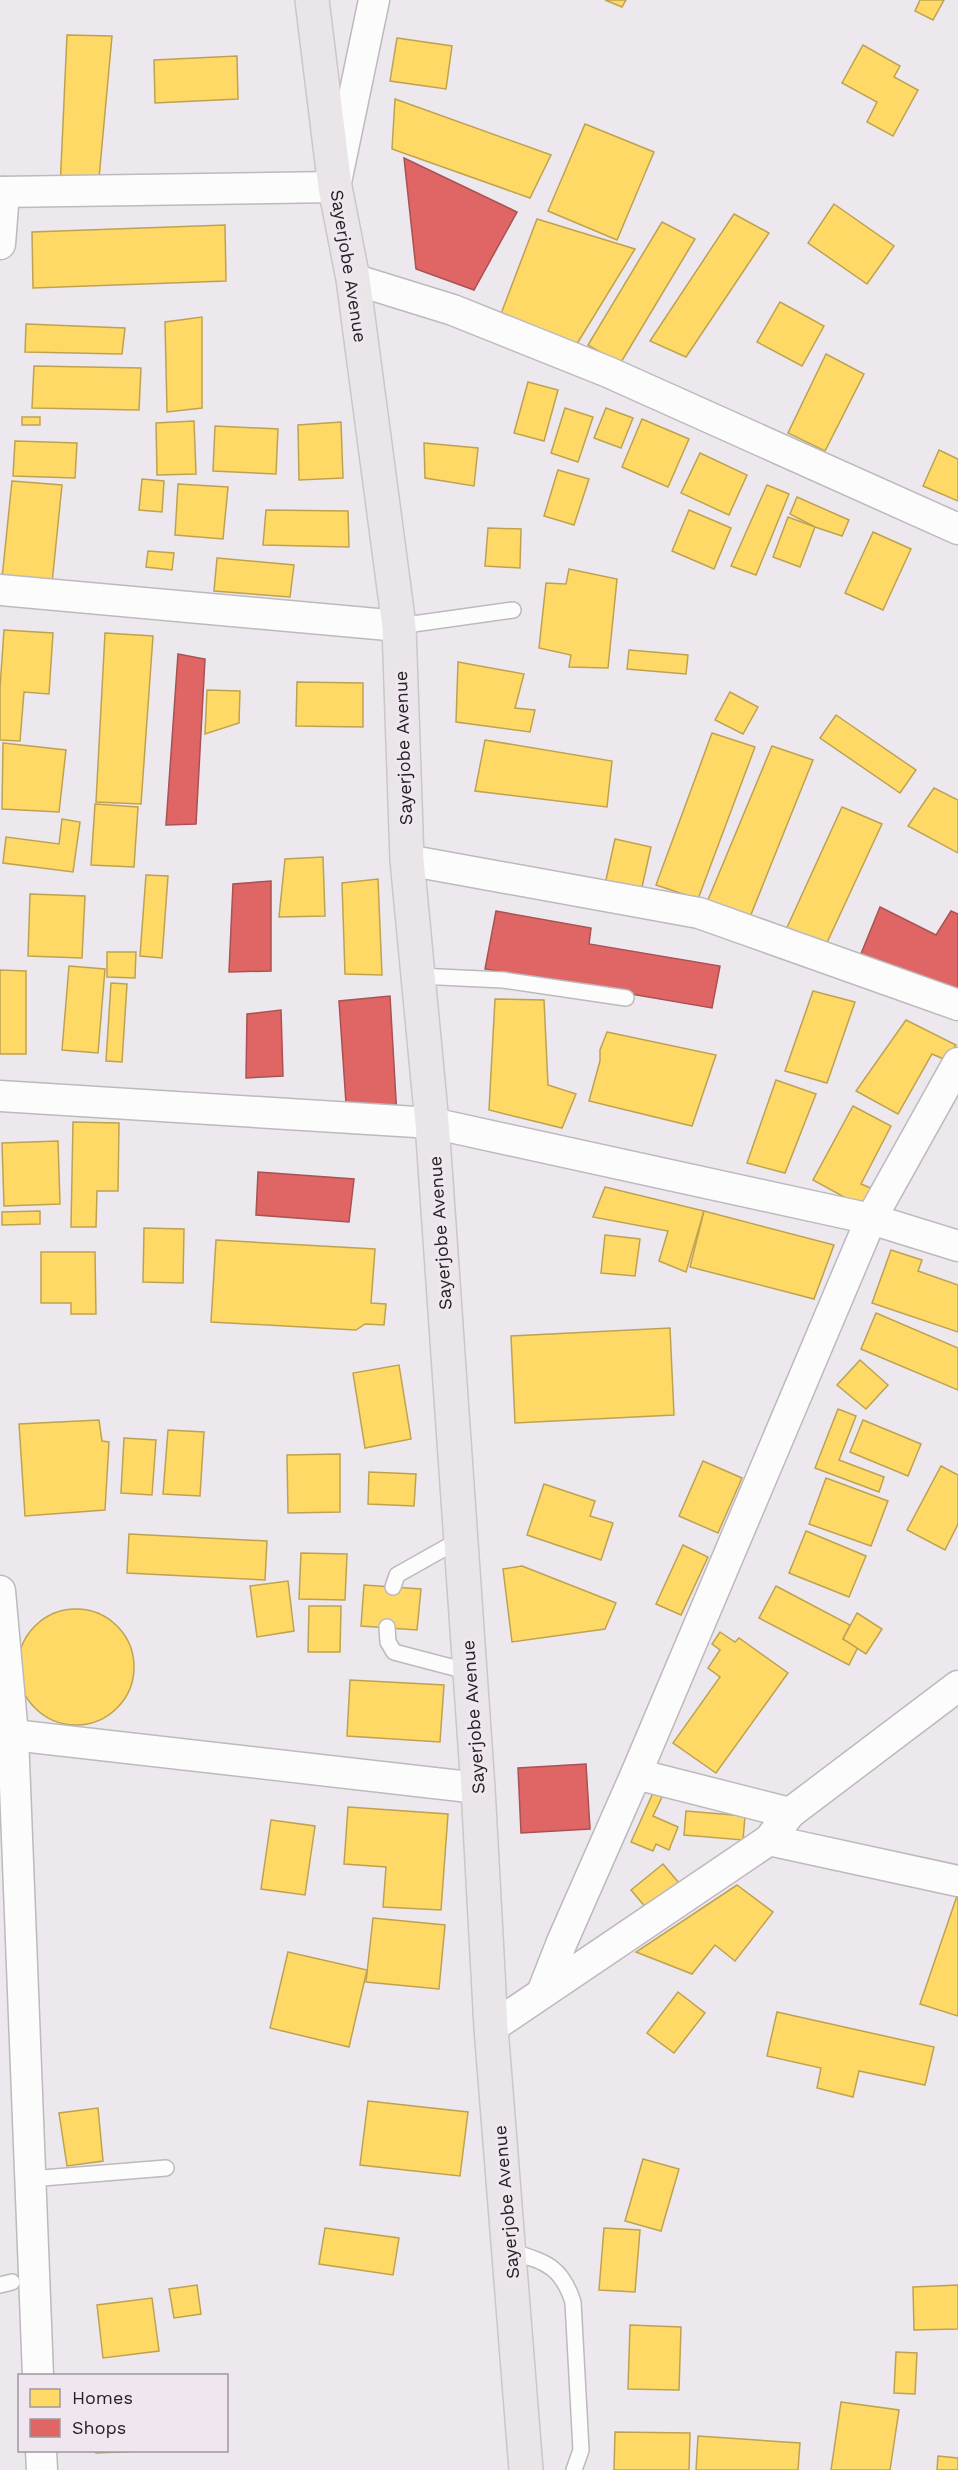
<svg xmlns="http://www.w3.org/2000/svg" width="958" height="2470" font-family="'Work Sans',sans-serif">
	<style>
		.homes { fill: #ffd966; stroke: #bea252; stroke-width: 1.5 }
		.shops { fill: #e06666; stroke: #a85252; stroke-width: 1.5 }
		.lines { fill: none; stroke-linecap: round; stroke-linejoin: round }
		.lane-casing { stroke: #bdb9bd; stroke-width: 18 }
		.street-casing { stroke: #bdb9bd; stroke-width: 33 }
		.primary-casing { stroke: #c9c7c9; stroke-width: 36 }
		.lane { stroke: #fcfcfc; stroke-width: 15 }
		.street { stroke: #fcfcfc; stroke-width: 30 }
		.primary { stroke: #eae5e9; stroke-width: 33 }
		.labels { text-anchor: middle; dominant-baseline: central; stroke-width: 6; stroke-linejoin: round; paint-order: stroke }
		.street-label { font-size: 18px; fill: #252225; stroke: #efe6f0 }
	</style>
	<rect width="100%" height="100%" fill="#ede8ee"/>
	<!-- homes -->
	<g class="homes">
		<path d="M605 0H626L622 7Z"/>
		<path d="M920 0H944L933 20 915 11Z"/>
		<path d="M67 35 112 36 98 189H60Z"/>
		<path d="M397 38 452 46 446 89 390 81Z"/>
		<path d="M863 45 900 66 894 77 918 90 893 136 867 122 877 102 842 83Z"/>
		<path d="M237 56 238 99 155 103 154 60Z"/>
		<path d="M395 99 551 155 530 198 392 149Z"/>
		<path d="M585 124 654 152 617 240 548 211Z"/>
		<path d="M834 204 894 246 867 284 808 243Z"/>
		<path d="M734 214 769 233 686 357 650 341Z"/>
		<path d="M537 219 635 249 575 347 499 319Z"/>
		<path d="M662 222 695 239 620 364 588 345Z"/>
		<path d="M225 225 226 281 33 288 32 232Z"/>
		<path d="M780 302 824 326 802 366 757 342Z"/>
		<path d="M202 317V408L167 412 165 322Z"/>
		<path d="M26 324 125 328 122 354 25 352Z"/>
		<path d="M826 354 864 374 825 451 788 433Z"/>
		<path d="M34 366 141 368 139 410 32 408Z"/>
		<path d="M528 382 558 390 544 441 514 433Z"/>
		<path d="M565 408 593 417 578 462 551 453Z"/>
		<path d="M606 408 633 418 621 448 594 438Z"/>
		<rect x="22" y="417" width="18" height="8"/>
		<path d="M642 419 689 439 668 487 622 467Z"/>
		<path d="M194 421 196 474 157 475 156 423Z"/>
		<path d="M341 422 343 478 299 480 298 425Z"/>
		<path d="M215 426 278 429 276 474 213 471Z"/>
		<path d="M15 441 77 443 75 478 13 476Z"/>
		<path d="M424 443 478 448 474 486 425 478Z"/>
		<path d="M939 450 958 459V501L923 486Z"/>
		<path d="M700 453 747 475 729 515 681 493Z"/>
		<path d="M558 470 589 479 574 525 544 516Z"/>
		<path d="M142 479 164 481 162 512 139 510Z"/>
		<path d="M12 481 62 485 51 593 1 588Z"/>
		<path d="M178 484 228 487 223 539 175 535Z"/>
		<path d="M767 485 789 494 756 575 731 566Z"/>
		<path d="M797 497 849 520 842 536 815 527 790 514Z"/>
		<path d="M266 510 348 511 349 547 263 545Z"/>
		<path d="M689 510 731 528 714 569 672 551Z"/>
		<path d="M788 517 815 527 800 567 773 557Z"/>
		<path d="M488 528 521 529 520 568 485 566Z"/>
		<path d="M873 532 911 549 883 610 845 593Z"/>
		<path d="M148 551 174 553 172 570 146 567Z"/>
		<path d="M217 558 294 565 290 597 214 591Z"/>
		<path d="M569 569 617 579 608 668 569 667 571 655 539 648 546 583 566 584Z"/>
		<path d="M4 630 53 633 49 694 24 692 20 741 0 740V688Z"/>
		<path d="M105 633 153 636 141 804 96 802Z"/>
		<path d="M629 650 688 655 686 674 627 669Z"/>
		<path d="M458 662 524 674 515 708 535 710 530 732 456 722Z"/>
		<path d="M297 682 363 683V727L296 726Z"/>
		<path d="M207 690 240 691 239 723 205 734Z"/>
		<path d="M730 692 758 707 743 734 715 720Z"/>
		<path d="M836 715 916 770 900 793 820 738Z"/>
		<path d="M712 733 755 747 698 899 656 885Z"/>
		<path d="M485 740 612 761 607 807 475 791Z"/>
		<path d="M3 743 66 750 59 812 2 809Z"/>
		<path d="M772 746 813 760 748 922 705 907Z"/>
		<path d="M934 788 958 800V853L908 826Z"/>
		<path d="M95 804 138 807 134 867 91 865Z"/>
		<path d="M842 807 882 824 824 949 784 934Z"/>
		<path d="M62 819 80 822 73 872 3 863 6 837 59 844Z"/>
		<path d="M615 839 651 847 640 896 604 889Z"/>
		<path d="M323 857 325 916 279 917 285 859Z"/>
		<path d="M146 875 168 876 162 958 140 956Z"/>
		<path d="M378 879 382 975 345 974 342 883Z"/>
		<path d="M30 894 85 896 82 958 28 956Z"/>
		<path d="M107 952H136L135 978 107 977Z"/>
		<path d="M69 966 105 969 98 1053 62 1050Z"/>
		<path d="M0 970 26 971V1054H0Z"/>
		<path d="M111 983 127 984 122 1062 106 1061Z"/>
		<path d="M813 991 855 1002 827 1083 785 1071Z"/>
		<path d="M495 999 544 1000 548 1085 576 1094 562 1128 489 1110Z"/>
		<path d="M906 1020 956 1045 946 1060 932 1054 898 1114 856 1091Z"/>
		<path d="M607 1032 716 1055 692 1126 589 1101 600 1061V1050Z"/>
		<path d="M776 1080 816 1094 785 1173 747 1163Z"/>
		<path d="M853 1106 891 1126 861 1184 873 1189 864 1208 813 1180Z"/>
		<path d="M73 1122 119 1123 118 1191H97L96 1227H71Z"/>
		<path d="M58 1141 60 1204 4 1206 2 1143Z"/>
		<path d="M605 1187 704 1211 686 1272 659 1261 668 1231 593 1217Z"/>
		<path d="M40 1211V1224L2 1225V1212Z"/>
		<path d="M704 1211 834 1245 814 1299 690 1267Z"/>
		<path d="M144 1228 184 1229 183 1283 143 1282Z"/>
		<path d="M605 1235 640 1239 635 1276 601 1273Z"/>
		<path d="M216 1240 375 1249 371 1303 386 1304 384 1325 365 1324 356 1330 211 1322Z"/>
		<path d="M891 1250 922 1260 918 1271 958 1285V1332L872 1303Z"/>
		<path d="M41 1252H95L96 1314H71V1303H41Z"/>
		<path d="M876 1313 958 1348V1390L861 1349Z"/>
		<path d="M670 1328 674 1415 515 1423 511 1336Z"/>
		<path d="M860 1360 888 1385 866 1409 837 1385Z"/>
		<path d="M399 1365 411 1439 365 1448 353 1373Z"/>
		<path d="M838 1409 856 1416 839 1460 884 1477 879 1492 815 1468Z"/>
		<path d="M99 1420 102 1441 109 1442 105 1510 25 1516 19 1424Z"/>
		<path d="M863 1420 921 1444 908 1476 850 1452Z"/>
		<path d="M168 1430 204 1432 200 1496 163 1494Z"/>
		<path d="M124 1438 156 1440 152 1495 121 1493Z"/>
		<path d="M340 1454V1512L288 1513 287 1455Z"/>
		<path d="M703 1461 742 1478 718 1533 679 1516Z"/>
		<path d="M941 1466 958 1475V1524L945 1550 907 1530Z"/>
		<path d="M369 1472 416 1474 414 1506 368 1504Z"/>
		<path d="M826 1478 888 1501 871 1546 809 1524Z"/>
		<path d="M544 1484 595 1501 590 1516 613 1523 601 1560 527 1535Z"/>
		<path d="M806 1531 866 1556 849 1597 789 1573Z"/>
		<path d="M129 1534 267 1541 265 1580 127 1573Z"/>
		<path d="M683 1545 708 1557 681 1615 656 1604Z"/>
		<path d="M301 1553 347 1554 345 1600 299 1599Z"/>
		<path d="M522 1566 616 1603 605 1629 512 1642 503 1569Z"/>
		<path d="M288 1581 294 1631 257 1637 250 1586Z"/>
		<path d="M364 1585 421 1589 417 1630 361 1626Z"/>
		<path d="M776 1586 850 1625 843 1639 858 1647 849 1665 759 1618Z"/>
		<path d="M309 1606H341L340 1652H308Z"/>
		<circle cx="76" cy="1667" r="58"/>
		<path d="M857 1613 882 1629 866 1654 843 1639Z"/>
		<path d="M720 1632 735 1642 739 1638 788 1673 716 1773 673 1743 720 1677 708 1668 720 1650 712 1644Z"/>
		<path d="M350 1680 444 1685 440 1742 347 1736Z"/>
		<path d="M653 1793 662 1797 653 1816 678 1827 669 1850 656 1844 653 1851 631 1842Z"/>
		<path d="M348 1807 448 1814 441 1910 383 1907 386 1867 344 1864Z"/>
		<path d="M686 1811 745 1816 743 1840 684 1835Z"/>
		<path d="M271 1820 315 1826 305 1895 261 1889Z"/>
		<path d="M663 1864 679 1883 647 1909 631 1890Z"/>
		<path d="M737 1885 773 1912 735 1961 715 1945 692 1974 636 1952Z"/>
		<path d="M958 1893V2016L920 2004Z"/>
		<path d="M373 1918 445 1925 439 1989 366 1982Z"/>
		<path d="M288 1952 367 1970 349 2047 270 2028Z"/>
		<path d="M678 1992 705 2013 674 2053 647 2033Z"/>
		<path d="M777 2012 934 2047 925 2085 859 2071 853 2097 817 2088 821 2068 767 2056Z"/>
		<path d="M368 2101 468 2112 460 2176 360 2165Z"/>
		<path d="M98 2108 103 2161 67 2166 59 2113Z"/>
		<path d="M643 2159 679 2169 661 2231 625 2221Z"/>
		<path d="M325 2228 399 2238 393 2275 319 2264Z"/>
		<path d="M604 2228 640 2230 635 2292 599 2290Z"/>
		<path d="M197 2285 201 2314 174 2318 169 2289Z"/>
		<path d="M958 2285V2329L914 2330 913 2287Z"/>
		<path d="M152 2298 159 2351 103 2358 97 2305Z"/>
		<path d="M630 2325 681 2327 679 2390 628 2389Z"/>
		<path d="M896 2352 917 2353 915 2394 894 2393Z"/>
		<path d="M841 2402 899 2410 890 2470H831Z"/>
		<path d="M615 2432 690 2433 689 2470H614Z"/>
		<path d="M698 2436 800 2443 798 2470H696Z"/>
		<path d="M96 2450H168L96 2453Z"/>
		<path d="M938 2456 958 2458V2470H937Z"/>
	</g>
	<!-- shops -->
	<g class="shops">
		<path d="M404 158 517 212 474 290 416 269Z"/>
		<path d="M178 654 205 659 196 824 166 825Z"/>
		<path d="M271 881V971L229 972 233 884Z"/>
		<path d="M880 907 936 935 951 911 958 914V1002L858 961Z"/>
		<path d="M496 911 591 928 589 944 720 966 712 1008 485 969Z"/>
		<path d="M390 996 397 1117 347 1118 339 1001Z"/>
		<path d="M281 1010 283 1076 246 1078 247 1014Z"/>
		<path d="M258 1172 354 1179 349 1222 256 1215Z"/>
		<path d="M586 1764 590 1829 521 1833 518 1768Z"/>
	</g>
	<g class="lines">
		<defs>
			<g id="lane">
				<path d="M399 626 513 610"/>
				<path d="M418 976 503 980 626 998"/>
				<path d="M393 1587 397 1575 461 1539"/>
				<path d="M387 1627 388 1642 394 1652 470 1672"/>
				<path d="M30 2179 166 2168"/>
				<path d="M510 2251C545 2262 561 2265 573 2302L581 2450 574 2470"/>
				<path d="M0 2285 12 2282"/>
			</g>
			<g id="street">
				<path d="M0 192 335 187 374 0"/>
				<path d="M0 244 4 192"/>
				<path d="M353 279 453 310 608 372 958 529"/>
				<path d="M0 590 399 626"/>
				<path d="M407 860 699 913 958 1005"/>
				<path d="M0 1096 432 1123 871 1219 958 1246"/>
				<path d="M0 1591 13 1735 38 2376"/>
				<path d="M0 1740 13 1735 478 1788"/>
				<path d="M636 1774 790 1813"/>
				<path d="M769 1840 958 1881"/>
				<path d="M542 1993 562 1942 636 1774 871 1219 958 1063"/>
				<path d="M491 2028 769 1840 790 1813 958 1686"/>
				<path d="M41 2450 42 2470"/>
			</g>
			<path id="primary" d="M312 0 335 187 353 279 399 626 407 860 432 1123 478 1788 491 2028 526 2470"/>
		</defs>
		<!-- lane casing -->
		<use href="#lane" class="lane-casing"/>
		<!-- street casing -->
		<use href="#street" class="street-casing"/>
		<!-- primary casing -->
		<use href="#primary" class="primary-casing"/>
		<!-- lane -->
		<use href="#lane" class="lane"/>
		<!-- street -->
		<use href="#street" class="street"/>
		<!-- primary -->
		<use href="#primary" class="primary"/>
	</g>
	<g class="labels">
		<!-- street labels -->
		<g class="street-label">
			<text transform="translate(349 266) rotate(81)">Sayerjobe Avenue</text>
			<text transform="translate(403 748) rotate(-92)">Sayerjobe Avenue</text>
			<text transform="translate(440 1233) rotate(-94)">Sayerjobe Avenue</text>
			<text transform="translate(473 1717) rotate(-94)">Sayerjobe Avenue</text>
			<text transform="translate(506 2202) rotate(-95)">Sayerjobe Avenue</text>
		</g>
	</g>
	<!-- legend -->
	<rect x="18" y="2374" width="210" height="78" fill="#efe6f0" stroke="#9e989f" stroke-width="1.5"/>
	<rect x="30" y="2389" width="30" height="18" fill="#ffd966" stroke="#9e989f" stroke-width="1.5"/>
	<text x="72" y="2404" font-size="18" fill="#252225">Homes</text>
	<rect x="30" y="2419" width="30" height="18" fill="#e06666" stroke="#9e989f" stroke-width="1.5"/>
	<text x="72" y="2434" font-size="18" fill="#252225">Shops</text>
</svg>
